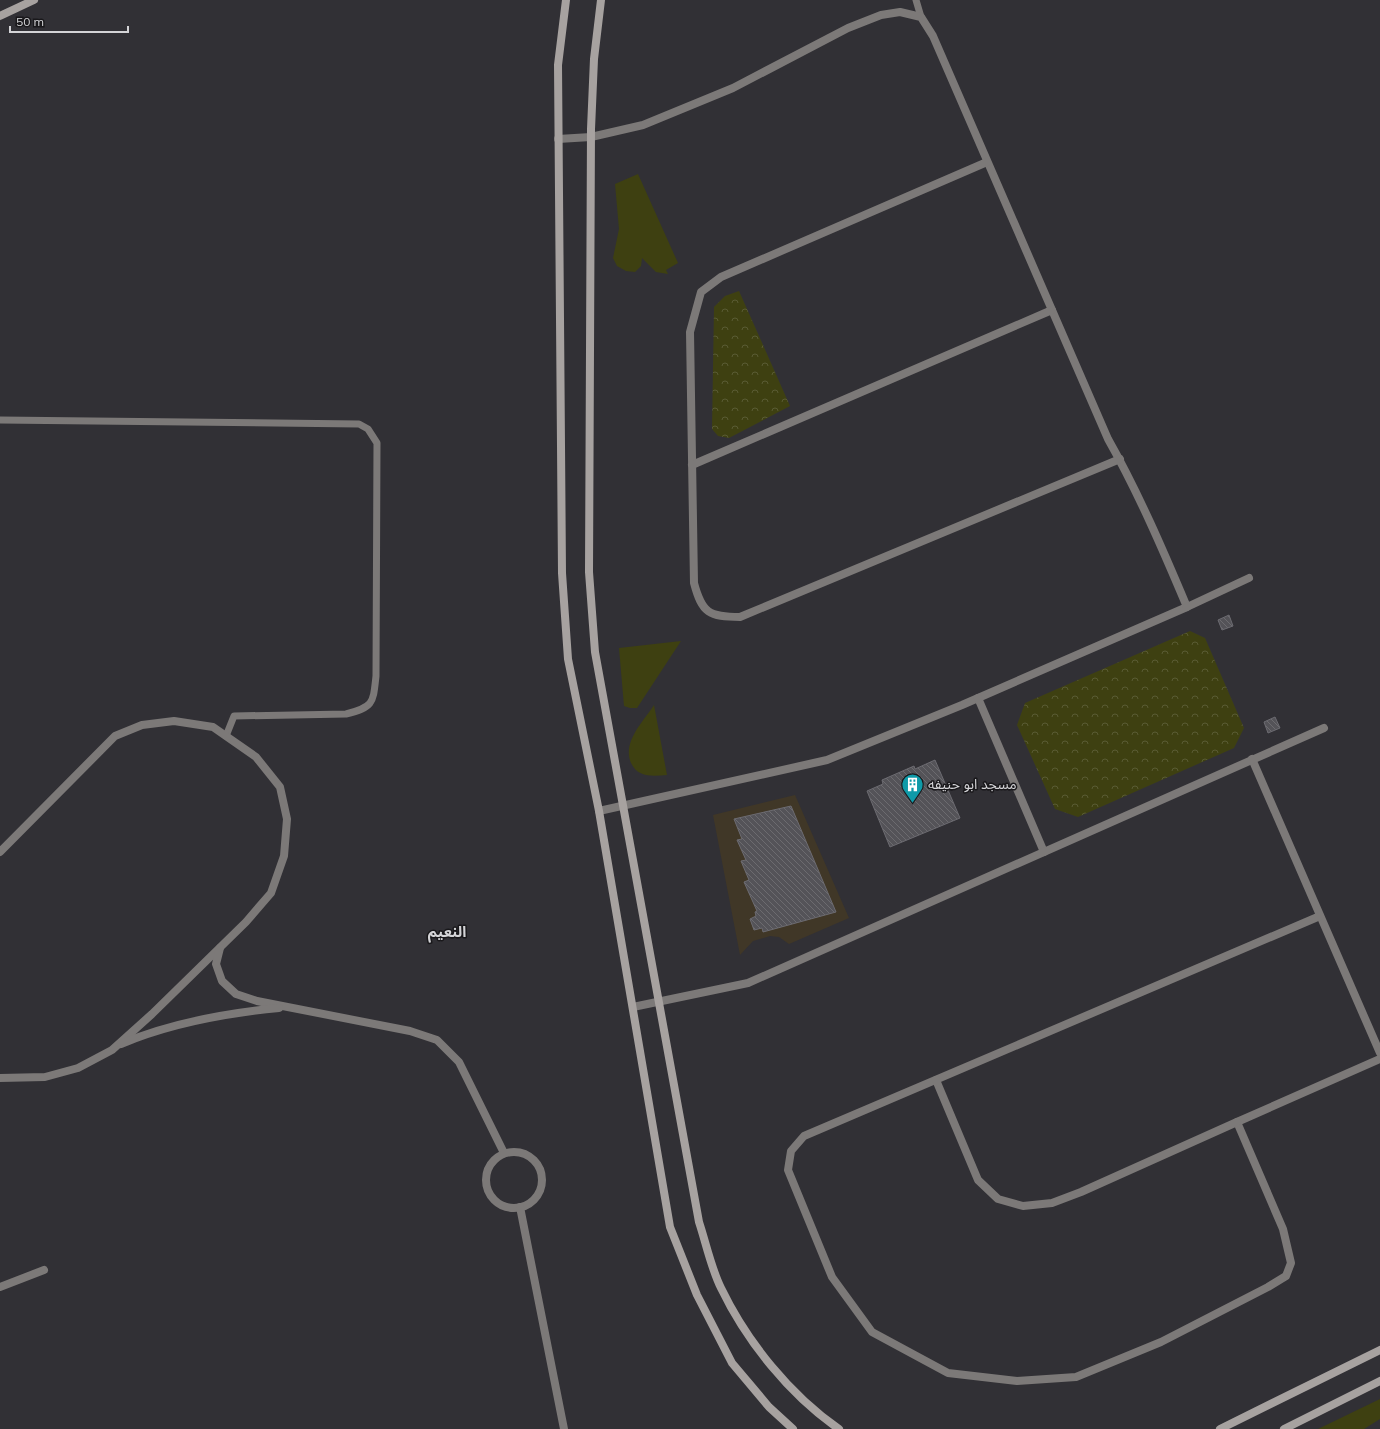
<svg xmlns="http://www.w3.org/2000/svg" width="1380" height="1429" font-family="Mulish,'Noto Sans Arabic',sans-serif">
	<style>
		.commercial { fill: #403727 }
		.grass { fill: #3e4011 }
		.park { fill: url(#park-crowns) }
		.building { fill: url(#building-back-hatch); stroke: #6c6b71 }
		.lines { fill: none; stroke-linecap: round; stroke-linejoin: round }
		.lane { stroke: #7c7978; stroke-width: 7 }
		.street { stroke: #7c7978; stroke-width: 8 }
		.secondary { stroke: #a7a2a0; stroke-width: 8 }
		.labels { text-anchor: middle; dominant-baseline: central; stroke-width: 3; stroke-linejoin: round; paint-order: stroke }
		.poi-label { font-size: 14px; fill: #d4d4d7; stroke: #19181b; text-anchor: start }
		.neighbourhood-label { font-size: 15px; font-weight: bold; fill: #d4d4d7; stroke: #19181b }
	</style>
	<defs>
		<pattern id="park-crowns" width="20" height="18" patternUnits="userSpaceOnUse"><rect width="20" height="18" fill="#3e4011"/><path d="M2 6a3 3 0 1 1 6 0M12 15a3 3 0 1 1 6 0" fill="none" stroke="#595b33"/></pattern>
		<pattern id="building-back-hatch" width="6" height="6" patternUnits="userSpaceOnUse"><rect width="6" height="6" fill="#545358"/><path d="M-1 5l2 2M0 0l6 6M5-1l2 2" fill="none" stroke="#6c6b6f"/></pattern>
	</defs>
	<rect width="100%" height="100%" fill="#313035"/>
	<!-- commercial -->
	<path class="commercial" d="M795 795 849 918 789 944 779 937 770 936 760 939 753 941 740 955 713 815Z"/>
	<!-- grass -->
	<g class="grass">
		<path d="M638 174 678 263 666 270 668 274 656 272 642 258 641 266 635 272 626 271 617 266 613 258 619 229 615 184Z"/>
		<path d="M681 641 637 708H630L624 706 619 648Z"/>
		<path d="M654 705 667 775C653 776 638 778 631 763 622 742 643 722 654 705Z"/>
		<path d="M1380 1399V1419L1364 1429H1318Z"/>
	</g>
	<!-- park -->
	<g class="park">
		<path d="M739 291 790 406 729 438 718 436 712 429 714 307 725 296Z"/>
		<path d="M1190 631 1205 638 1244 728 1234 748 1078 817 1055 809 1017 725 1025 703Z"/>
	</g>
	<!-- building -->
	<g class="building">
		<path d="M1229 615 1233 626 1222 630 1218 620Z"/>
		<path d="M1275 717 1280 728 1268 733 1264 722Z"/>
		<path d="M935 760 960 818 890 847 867 791 883 784 882 780 914 766 915 769Z"/>
		<path d="M791 806 836 912 763 932 762 928 754 930 750 919 756 916 755 912 757 911 744 882 749 880 741 861 746 860 737 840 742 839 734 819Z"/>
	</g>
	<g class="lines">
		<!-- lane -->
		<g class="lane">
			<path d="M916 0 921 17"/>
			<path d="M0 420 359 424 368 429 377 443 376 676C373 703 374 707 346 714L234 716 226 736"/>
		</g>
		<!-- street -->
		<g class="street">
			<path d="M558 139 591 137 643 125 733 88 848 28 881 15 900 12 921 17 933 36 1108 439C1138 492 1163 550 1187 607L962 705 827 760 599 811"/>
			<path d="M987 162 721 277 701 292 690 332 694 583C702 613 709 617 740 617L1120 459"/>
			<path d="M692 465 1052 310"/>
			<path d="M1187 607 1249 578"/>
			<path d="M978 698 1044 852"/>
			<path d="M1252 759 1380 1053"/>
			<path d="M0 852 115 736 142 725 174 721 213 727 256 757 280 787 287 819 284 856 271 893 246 922 152 1014 112 1050 78 1068 45 1077 0 1078"/>
			<path d="M1320 916 804 1136 791 1151 788 1170 832 1277 872 1332 948 1373 1017 1381 1076 1377 1161 1342 1268 1287 1286 1276 1291 1263 1283 1229 1237 1122 1380 1059"/>
			<path d="M220 948 216 964 222 981 236 994 257 1001 410 1031 437 1040 459 1062 504 1153"/>
			<path d="M633 1007 748 983 1324 728"/>
			<path d="M121 1044C168 1024 228 1013 279 1008"/>
			<path d="M936 1080 978 1180 998 1199 1023 1206 1052 1203 1081 1192 1237 1122"/>
			<circle cx="514" cy="1180" r="28"/>
			<path d="M520 1207 564 1429"/>
			<path d="M0 1287 44 1270"/>
		</g>
		<!-- secondary -->
		<g class="secondary">
			<path d="M566 0 558 65 562 573 568 659 599 811 670 1227 697 1295 732 1363 769 1407 793 1429"/>
			<path d="M601 0 594 59 591 129 589 572 595 652 699 1222C706 1243 711 1268 721 1288 747 1342 790 1395 839 1429"/>
			<path d="M0 16 34 0"/>
			<path d="M1220 1429 1380 1350"/>
			<path d="M1284 1429 1380 1381"/>
		</g>
	</g>
	<!-- icons -->
	<defs>
		<symbol id="building-pin" viewBox="-11 -11 22 30"><path d="M0 17L-7.5 6A9.5 9.5 0 1 1 7.5 6Z" fill="#0f9aa8" stroke="#19181b"/><path d="M-4-6H4V6H1V3H-1V6H-4ZM-2.5-4.3h1.7v1.8h-1.7ZM.8-4.3h1.7v1.8H.8ZM-2.5-1h1.7V.8h-1.7ZM.8-1h1.7V.8H.8Z" fill="#fff"/></symbol>
	</defs>
	<g fill-rule="evenodd">
		<use href="#building-pin" x="900" y="772" width="25" height="34"/>
	</g>
	<g class="labels">
		<!-- poi labels -->
		<g class="poi-label">
			<text x="928" y="784">مسجد ابو حنيفه</text>
		</g>
		<!-- neighbourhood labels -->
		<g class="neighbourhood-label">
			<text x="447" y="931">النعيم</text>
		</g>
	</g>
	<!-- scale -->
	<path d="M10 26v6h118v-6" fill="none" stroke="#d4d4d7" stroke-width="2"/>
	<text x="16" y="26" font-size="12" fill="#d4d4d7" stroke="#19181b" stroke-width="3" paint-order="stroke">50 m</text>
</svg>
